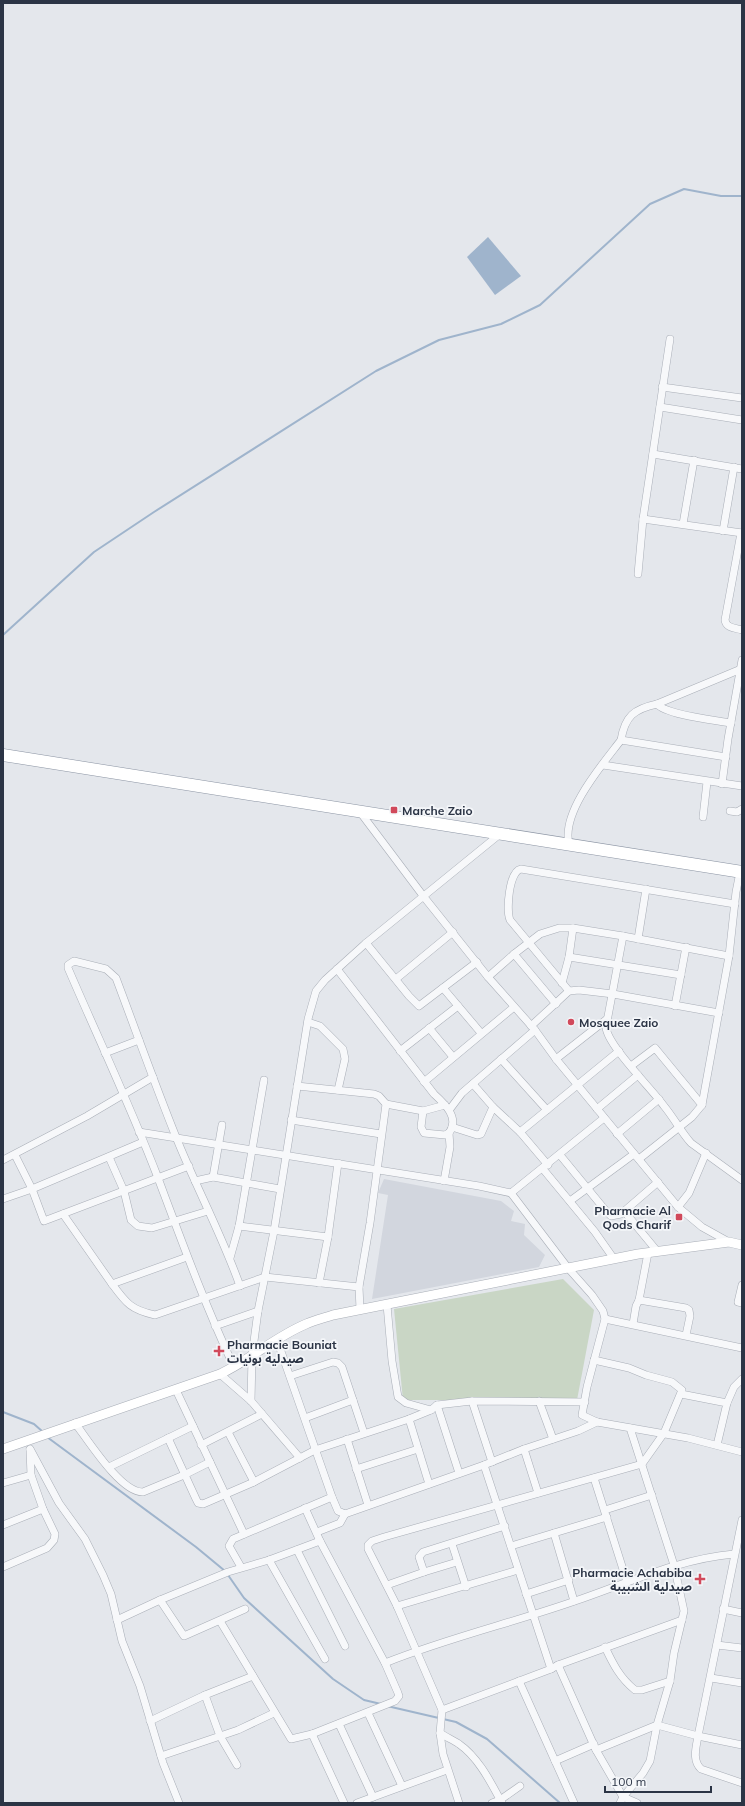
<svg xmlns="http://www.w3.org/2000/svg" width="745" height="1806" font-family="Mulish,'Noto Sans Arabic',sans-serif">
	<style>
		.built { fill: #d2d6de }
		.green { fill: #c9d6c5 }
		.water { fill: #9fb4cc }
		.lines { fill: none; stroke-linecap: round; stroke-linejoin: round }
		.stream { stroke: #9fb4cc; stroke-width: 2 }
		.street-casing { stroke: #a9aeb7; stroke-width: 8 }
		.secondary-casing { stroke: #a9aeb7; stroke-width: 10 }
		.highway-casing { stroke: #8b94a3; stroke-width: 13 }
		.street { stroke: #f7f8fa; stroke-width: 7 }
		.secondary { stroke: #fff; stroke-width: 9 }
		.highway { stroke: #fff; stroke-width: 12 }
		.poi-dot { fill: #d1495b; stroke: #f4f6f9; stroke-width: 1.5 }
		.labels { text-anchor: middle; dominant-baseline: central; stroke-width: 3.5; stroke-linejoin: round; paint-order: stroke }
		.poi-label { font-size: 12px; font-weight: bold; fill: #2b3445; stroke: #f4f6f9; text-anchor: start }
	</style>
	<rect width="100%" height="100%" fill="#e4e7ec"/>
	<!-- built -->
	<path class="built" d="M384 1179 501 1201 514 1211 511 1221 525 1224 524 1235 545 1255 539 1267 372 1299 388 1195 378 1193Z"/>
	<!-- green -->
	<path class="green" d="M563 1279 594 1310 577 1400H403L394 1309Z"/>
	<!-- water -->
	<path class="water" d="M488 237 521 276 495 295 467 257Z"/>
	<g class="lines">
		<!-- stream -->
		<g class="stream">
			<path d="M3 635 94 552 154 512 376 371 439 340 501 324 540 305 650 204 684 189 721 196H742"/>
			<path d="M3 1412 34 1424 43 1432"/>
			<path d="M47 1437 196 1547 225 1571"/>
			<path d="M228 1575 244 1598 333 1679 364 1700 381 1704"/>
			<path d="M387 1706 456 1722 487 1739 560 1803"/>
		</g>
		<defs>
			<g id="street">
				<path d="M662 387 742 398"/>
				<path d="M660 407 742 420"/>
				<path d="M653 454 742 469"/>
				<path d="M643 519 742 533"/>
				<path d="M683 524 694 460"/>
				<path d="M723 531 734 467"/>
				<path d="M741 533 725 620C726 628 735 628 742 630"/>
				<path d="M638 574 643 519 670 339"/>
				<path d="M731 723C715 720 666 715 657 704L741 669"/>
				<path d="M621 740 726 757"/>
				<path d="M603 765 742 786"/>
				<path d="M722 784 728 739 742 660"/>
				<path d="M730 811 737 812 742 809"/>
				<path d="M360 812 424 897 488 977 535 1030 556 1059 678 1207 702 1227 729 1242"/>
				<path d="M703 817 707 782"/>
				<path d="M569 844C561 812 602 765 621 740 625 716 634 709 657 704"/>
				<path d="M623 936 606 1027C607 1045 652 1089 664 1106 674 1118 681 1132 691 1143L742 1180"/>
				<path d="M638 939 646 889"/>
				<path d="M366 943 409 996 419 1006 477 962"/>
				<path d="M514 954 556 1004"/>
				<path d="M569 957 681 975"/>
				<path d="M337 969 434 1094C445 1104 460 1118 449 1133L445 1135 424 1133 421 1127 423 1111"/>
				<path d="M488 977 514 954 540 934 559 928H573L623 936 729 956"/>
				<path d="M396 979 453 932"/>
				<path d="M562 983 569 957 573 928"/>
				<path d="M443 988 481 1033"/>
				<path d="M569 991 510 920C506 910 509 871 521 869L735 904"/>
				<path d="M675 1006 686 947"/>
				<path d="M308 1022 320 1026 343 1049 345 1059 338 1090"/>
				<path d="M531 1026 569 991 579 990 613 994 719 1013"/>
				<path d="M429 1028 453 1057"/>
				<path d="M400 1051 458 1006"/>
				<path d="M105 1053 139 1040"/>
				<path d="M501 1059 547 1110"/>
				<path d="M556 1059 607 1019"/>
				<path d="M631 1066 655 1048 702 1105"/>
				<path d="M424 1082 514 1007"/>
				<path d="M473 1084 493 1107"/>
				<path d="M297 1086 374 1094 379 1096 386 1104 370 1223 359 1287 360 1309"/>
				<path d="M386 1104 423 1111 445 1105"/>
				<path d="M450 1109 462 1093 535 1030"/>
				<path d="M597 1109 638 1075"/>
				<path d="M291 1120 381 1134"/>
				<path d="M452 1127 477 1135 481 1134 493 1107 520 1132 619 1051"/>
				<path d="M139 1132 479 1186 511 1193 568 1268 592 1295 603 1311 605 1319 587 1387 582 1415 597 1422 688 1438 742 1452"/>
				<path d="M520 1132 548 1165"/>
				<path d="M617 1134 659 1099"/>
				<path d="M15 1155 32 1189 44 1221 189 1166"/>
				<path d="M560 1155 606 1211 611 1216 621 1214 658 1182"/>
				<path d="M109 1157 124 1191 131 1220 138 1226 152 1228 208 1211"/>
				<path d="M639 1159 692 1117 702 1105 729 956 736 892 740 872"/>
				<path d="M3 1160 87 1116 153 1077"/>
				<path d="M543 1169 595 1232 614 1259"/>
				<path d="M213 1177 222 1125"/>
				<path d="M195 1181 213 1177 280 1189"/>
				<path d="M444 1181 450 1147 449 1133"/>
				<path d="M511 1193 604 1118"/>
				<path d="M3 1199 32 1189 143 1142"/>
				<path d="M570 1201 634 1154"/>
				<path d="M678 1207 689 1193 706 1153"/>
				<path d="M624 1211 657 1251"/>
				<path d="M63 1214 112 1284 187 1257"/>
				<path d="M239 1226 328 1237"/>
				<path d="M230 1258 239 1226 264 1080"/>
				<path d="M319 1283 328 1237 338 1163"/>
				<path d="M112 1284C126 1303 131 1310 155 1315L265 1277 359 1287"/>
				<path d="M742 1285 738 1302 742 1303"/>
				<path d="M639 1300 648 1253"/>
				<path d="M387 1305 392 1361 398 1397 406 1403 431 1410"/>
				<path d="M605 1319 742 1348"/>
				<path d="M633 1324 636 1306 639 1300 686 1308 689 1310 690 1316 686 1335"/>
				<path d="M215 1326 258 1311"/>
				<path d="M277 1340 332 1497 338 1511 345 1514 484 1465 524 1449 578 1431 597 1422"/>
				<path d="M234 1367C205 1305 182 1242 158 1178 131 1107 98 1038 68 968V965L74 961 106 969 116 978C136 1031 155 1085 176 1137 196 1187 222 1235 240 1286"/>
				<path d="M220 1374 251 1401 300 1458"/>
				<path d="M290 1376 333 1362 338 1363 342 1367 364 1433"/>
				<path d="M176 1390 244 1534"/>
				<path d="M681 1394 727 1403 717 1445"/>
				<path d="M251 1401 252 1356 258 1311 274 1231 308 1019 316 991 325 980 366 943 500 834"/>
				<path d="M472 1401 492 1462"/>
				<path d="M539 1401 553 1439"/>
				<path d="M727 1403 734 1387 742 1379"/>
				<path d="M437 1405 459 1473"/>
				<path d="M305 1418 353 1400"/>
				<path d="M409 1419 429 1484"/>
				<path d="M75 1423C88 1440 121 1493 143 1492L184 1475 210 1462"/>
				<path d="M228 1432 254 1482"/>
				<path d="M168 1438 196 1499 198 1503 203 1504 254 1482 315 1450 409 1419 431 1410 437 1405 472 1401 585 1402"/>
				<path d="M347 1439 368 1505"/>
				<path d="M201 1445 262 1414"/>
				<path d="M30 1449 59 1503 85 1539 103 1575 111 1594 122 1641 140 1686 163 1763 179 1803"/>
				<path d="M524 1449 538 1493"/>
				<path d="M484 1465 551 1669"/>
				<path d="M109 1467 193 1426"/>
				<path d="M356 1469 418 1449"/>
				<path d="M594 1478 627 1582"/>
				<path d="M3 1483 31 1475"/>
				<path d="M605 1510 652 1495"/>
				<path d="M742 1520 698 1736C696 1748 692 1760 701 1769L742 1783"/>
				<path d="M3 1525 43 1509"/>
				<path d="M317 1532 340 1523 345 1514"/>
				<path d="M554 1533 574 1601"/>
				<path d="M452 1544 466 1587"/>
				<path d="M511 1546 607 1517"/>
				<path d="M297 1550 345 1646"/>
				<path d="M269 1560 325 1659"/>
				<path d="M3 1567 47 1548 54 1540 55 1534 43 1509 31 1475 30 1450"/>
				<path d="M241 1567 229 1546 233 1539 332 1497"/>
				<path d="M424 1572 457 1562"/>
				<path d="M387 1585 424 1572 419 1557 423 1552 505 1526"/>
				<path d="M526 1594 569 1580"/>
				<path d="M160 1600 184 1636 245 1609"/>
				<path d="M397 1606 518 1570"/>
				<path d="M723 1609 742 1613"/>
				<path d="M117 1620 160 1600 228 1572 269 1560 320 1541"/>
				<path d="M220 1621 291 1739 312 1734 395 1701 399 1696 398 1693 385 1663 320 1541 305 1508"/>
				<path d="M717 1645 742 1648"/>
				<path d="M605 1647C613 1664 620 1678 635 1690H642L670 1681"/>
				<path d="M385 1663C447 1638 512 1623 575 1601 628 1583 678 1559 734 1554"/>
				<path d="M558 1665 596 1750 611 1776 623 1797 637 1803"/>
				<path d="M711 1678 742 1683"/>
				<path d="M519 1681 574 1803"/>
				<path d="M205 1695 220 1736 237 1765"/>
				<path d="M442 1710 551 1669 558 1665 682 1620"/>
				<path d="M368 1713 402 1786"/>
				<path d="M150 1721 205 1695 253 1676"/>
				<path d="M339 1724 373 1797"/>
				<path d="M440 1733C446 1737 453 1740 459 1744 479 1758 491 1783 502 1803"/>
				<path d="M312 1734 344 1803"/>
				<path d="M596 1750 657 1725 698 1736 742 1745"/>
				<path d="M161 1756 238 1730 274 1713"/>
				<path d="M555 1761 594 1744"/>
				<path d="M357 1803 447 1770"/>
				<path d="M459 1803 443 1754 440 1733 442 1710 397 1606 368 1549V1545L372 1541 384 1537 642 1464 664 1433 682 1390 672 1382 646 1375 629 1368 594 1360"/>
				<path d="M492 1803 500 1800 520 1786"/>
				<path d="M620 1803 623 1797 643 1773 650 1761 657 1725 670 1681 674 1653 684 1611 674 1565 630 1428"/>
			</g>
			<path id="secondary" d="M3 1449 220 1374C250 1360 275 1337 306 1324 315 1320 324 1318 333 1315L638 1254 729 1242 742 1245"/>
			<path id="highway" d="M3 755 742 872"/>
		</defs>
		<!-- street casing -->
		<use href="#street" class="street-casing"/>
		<!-- secondary casing -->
		<use href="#secondary" class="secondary-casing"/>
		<!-- highway casing -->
		<use href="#highway" class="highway-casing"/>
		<!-- street -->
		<use href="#street" class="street"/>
		<!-- secondary -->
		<use href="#secondary" class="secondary"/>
		<!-- highway -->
		<use href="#highway" class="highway"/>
	</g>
	<!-- markers -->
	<g class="poi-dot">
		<rect x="390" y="806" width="8" height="8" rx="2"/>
		<circle cx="571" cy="1022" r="4"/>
		<rect x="675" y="1213" width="8" height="8" rx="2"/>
		<path d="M217 1345h4v4h4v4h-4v4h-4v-4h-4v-4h4z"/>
		<path d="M698 1573h4v4h4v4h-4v4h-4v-4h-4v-4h4z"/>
	</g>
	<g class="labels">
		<!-- poi labels -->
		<g class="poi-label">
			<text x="402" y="810">Marche Zaio</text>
			<text x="579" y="1022">Mosquee Zaio</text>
			<text x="671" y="1210" text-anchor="end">Pharmacie Al<tspan x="671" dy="14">Qods Charif</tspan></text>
			<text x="227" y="1344">Pharmacie Bouniat<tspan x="227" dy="14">صيدلية بونيات</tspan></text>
			<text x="692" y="1572" text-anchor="end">Pharmacie Achabiba<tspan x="692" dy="14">صيدلية الشبيبة</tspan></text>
		</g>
	</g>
	<!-- border -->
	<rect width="745" height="1806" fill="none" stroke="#2b3445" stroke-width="8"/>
	<!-- scale -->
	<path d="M605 1786v6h106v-6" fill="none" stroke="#2b3445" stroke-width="2"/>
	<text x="611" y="1786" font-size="12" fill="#2b3445" stroke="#f4f6f9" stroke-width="3" paint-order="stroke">100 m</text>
</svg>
